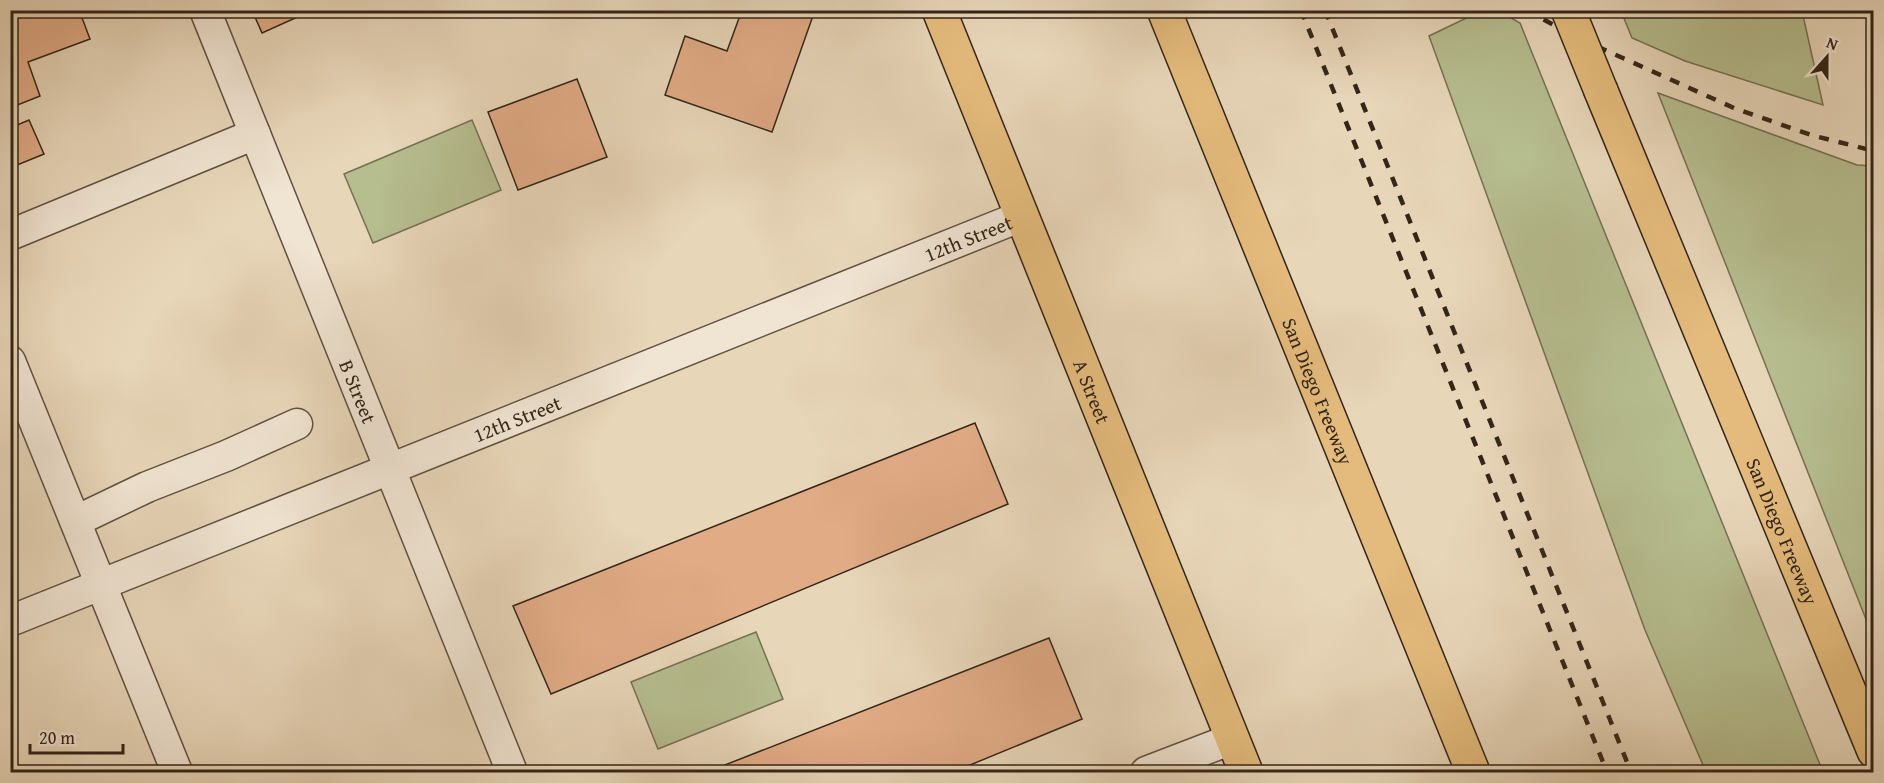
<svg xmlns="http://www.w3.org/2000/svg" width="1884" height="783" font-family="'Gentium Book Plus',serif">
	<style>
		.green { fill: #b6bd8f; stroke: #747154; stroke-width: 1.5 }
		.building { fill: #e1ab86; stroke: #332518; stroke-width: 1.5 }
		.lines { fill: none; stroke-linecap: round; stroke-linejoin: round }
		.minor-casing { stroke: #605140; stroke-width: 33 }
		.major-casing { stroke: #332518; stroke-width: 36 }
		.highway-casing { stroke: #332518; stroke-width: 36 }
		.minor { stroke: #f0e4d2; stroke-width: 30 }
		.major { stroke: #e4bb7c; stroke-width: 33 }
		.highway { stroke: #e4bb7c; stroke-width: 33 }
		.rail { stroke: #332518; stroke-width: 4.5; stroke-dasharray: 10 10; stroke-linecap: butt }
		.highway-bridge-casing { stroke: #332518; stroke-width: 36; stroke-linecap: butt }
		.highway-bridge { stroke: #e4bb7c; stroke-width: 33 }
		.labels { text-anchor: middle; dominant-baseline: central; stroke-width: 6; stroke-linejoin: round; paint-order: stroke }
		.street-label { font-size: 20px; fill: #332518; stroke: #f0e4d2 }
	</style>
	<rect width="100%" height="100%" fill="#e8d6b9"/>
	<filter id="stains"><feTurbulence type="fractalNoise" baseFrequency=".00333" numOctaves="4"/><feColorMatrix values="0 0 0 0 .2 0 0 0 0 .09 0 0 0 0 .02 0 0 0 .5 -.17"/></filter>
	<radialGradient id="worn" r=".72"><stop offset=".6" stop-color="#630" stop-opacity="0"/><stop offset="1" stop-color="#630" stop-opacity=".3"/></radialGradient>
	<!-- green -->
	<g class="green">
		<path d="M1483 10 1499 11 1520 23 1823 772H1706L1645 630 1429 36Z"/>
		<path d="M1621 11H1802L1823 105 1685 61 1632 38Z"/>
		<path d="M1658 93 1857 165 1873 166V637Z"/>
		<path d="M472 120 501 190 373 243 344 174Z"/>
		<path d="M756 632 783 699 658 749 631 682Z"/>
	</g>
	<!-- building -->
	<g class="building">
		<path d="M10 10H79L90 39 28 62 40 96 10 108Z"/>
		<path d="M252 10H313L262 33Z"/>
		<path d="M742 10H815L772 132 665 95 685 36 727 51Z"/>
		<path d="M577 79 607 157 518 190 488 112Z"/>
		<path d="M29 120 44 154 10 168V128Z"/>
		<path d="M975 423 1008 504 551 694 513 606Z"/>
		<path d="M1049 638 1082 719 953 772H707Z"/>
	</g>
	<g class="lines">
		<defs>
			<g id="minor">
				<path id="s1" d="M205 10 512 772"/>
				<path d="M10 235 255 134"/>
				<path d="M10 361 177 772"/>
				<path d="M76 521 147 487 226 456 297 424"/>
				<path id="s2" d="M10 621 1022 216"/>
				<path d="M1146 772 1232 739"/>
			</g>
			<g id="major">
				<path id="s3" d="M939 10 1246 772"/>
			</g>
			<g id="highway">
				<path id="s4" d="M1164 10 1473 772"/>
				<path id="s5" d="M1601 91 1874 751"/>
			</g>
		</defs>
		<!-- minor casing -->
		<use href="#minor" class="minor-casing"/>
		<!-- major casing -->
		<use href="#major" class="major-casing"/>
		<!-- highway casing -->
		<use href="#highway" class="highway-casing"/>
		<!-- minor -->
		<use href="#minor" class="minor"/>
		<!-- major -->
		<use href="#major" class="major"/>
		<!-- highway -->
		<use href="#highway" class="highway"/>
		<!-- rail -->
		<g class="rail">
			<path d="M1301 10 1607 772"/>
			<path d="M1325 10 1631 772"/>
			<path d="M1526 10 1576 37 1734 108 1811 135 1874 151"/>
		</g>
		<defs>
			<path id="highway-bridge" d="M1568 10 1601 91"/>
		</defs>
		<!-- highway-bridge casing -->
		<use href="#highway-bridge" class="highway-bridge-casing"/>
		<!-- highway-bridge -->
		<use href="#highway-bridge" class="highway-bridge"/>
	</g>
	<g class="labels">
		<!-- street labels -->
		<g class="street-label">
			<text stroke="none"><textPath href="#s2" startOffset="1032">12th Street</textPath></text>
			<text stroke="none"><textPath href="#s1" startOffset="411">B Street</textPath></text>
			<text stroke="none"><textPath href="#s3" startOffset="411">A Street</textPath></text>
			<text stroke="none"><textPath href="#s4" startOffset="411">San Diego Freeway</textPath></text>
			<text stroke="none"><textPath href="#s2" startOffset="546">12th Street</textPath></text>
			<text stroke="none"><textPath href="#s5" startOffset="476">San Diego Freeway</textPath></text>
		</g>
	</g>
	<!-- margin -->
	<rect width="1884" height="783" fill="none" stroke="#e8d6b9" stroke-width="36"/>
	<rect x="12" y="12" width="1860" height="759" fill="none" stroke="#332518" stroke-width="3"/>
	<rect x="18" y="18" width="1848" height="747" fill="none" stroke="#332518" stroke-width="1.5"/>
	<!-- north arrow -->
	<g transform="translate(1827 57) rotate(21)" stroke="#f0e4d2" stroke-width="4.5" paint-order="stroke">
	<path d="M0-4.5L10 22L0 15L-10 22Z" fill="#332518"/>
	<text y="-9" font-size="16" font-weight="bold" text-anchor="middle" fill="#332518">N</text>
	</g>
	<!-- scale -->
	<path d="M30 744v9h93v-9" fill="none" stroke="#332518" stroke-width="3"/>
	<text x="39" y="744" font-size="18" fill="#332518" stroke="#f0e4d2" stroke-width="4.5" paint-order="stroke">20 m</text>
	<rect width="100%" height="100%" filter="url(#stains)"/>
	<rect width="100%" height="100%" fill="url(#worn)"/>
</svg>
